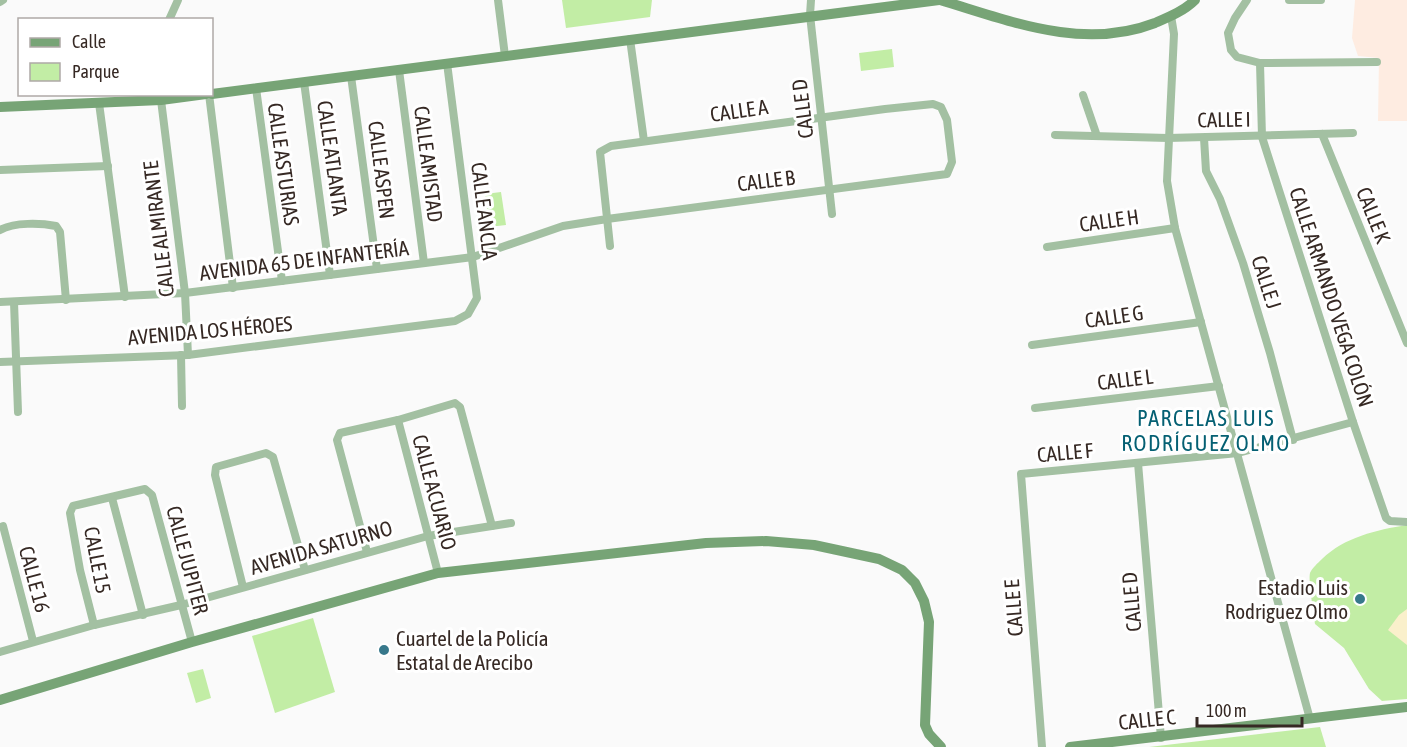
<svg xmlns="http://www.w3.org/2000/svg" width="1407" height="747" font-family="'Asap Condensed',sans-serif">
	<style>
		.commercial { fill: #feece1 }
		.green { fill: #c2eda5 }
		.sand { fill: #faf0cb }
		.lines { fill: none; stroke-linecap: round; stroke-linejoin: round }
		.street { stroke: #a3c0a2; stroke-width: 8 }
		.secondary { stroke: #77a476; stroke-width: 10 }
		.poi-dot { fill: #37788b; stroke: #fff; stroke-width: 2 }
		.labels { text-anchor: middle; dominant-baseline: central; stroke-width: 6; stroke-linejoin: round; paint-order: stroke }
		.street-label { font-size: 21px; fill: #362924; stroke: #fff }
		.poi-label { font-size: 21px; fill: #362924; stroke: #fff; text-anchor: end }
		.neighbourhood-label { font-size: 22px; letter-spacing: 1.5px; fill: #056073; stroke: #fff }
	</style>
	<rect width="100%" height="100%" fill="#fafafa"/>
	<!-- commercial -->
	<path class="commercial" d="M1355 0H1407V121H1378L1379 58 1358 56 1352 38Z"/>
	<!-- green -->
	<g class="green">
		<path d="M562 0H652L650 17 566 28Z"/>
		<path d="M892 49 894 67 861 71 859 53Z"/>
		<path d="M501 192 506 225 489 227 485 194Z"/>
		<path d="M1407 525V699L1382 701 1369 689 1344 648 1315 624C1314 614 1308 581 1310 573 1312 568 1318 563 1322 559 1345 537 1376 530 1407 525Z"/>
		<path d="M313 618 335 692 275 713 252 636Z"/>
		<path d="M203 669 211 698 196 703 187 673Z"/>
		<path d="M1320 727 1326 747H1149Z"/>
	</g>
	<!-- sand -->
	<path class="sand" d="M1407 609V645L1388 630 1399 615Z"/>
	<g class="lines">
		<!-- street -->
		<g class="street">
			<path d="M498 0 505 56"/>
			<path d="M811 0 810 15 832 214"/>
			<path d="M1247 0 1235 18 1228 33 1231 50 1237 57 1260 63 1377 62"/>
			<path d="M1289 0H1321"/>
			<path d="M0 2 3 0"/>
			<path d="M1171 16 1174 34 1167 181 1175 228 1310 719"/>
			<path d="M169 20 178 0"/>
			<path d="M630 39 644 141"/>
			<path d="M1260 63 1262 137 1353 422 1386 518 1390 521 1407 522"/>
			<path d="M399 70 424 263"/>
			<path d="M351 76 377 269"/>
			<path d="M304 82 330 275"/>
			<path d="M256 88 282 281"/>
			<path d="M209 94 233 288"/>
			<path d="M1083 95 1097 136"/>
			<path d="M161 100 185 293 188 355"/>
			<path d="M99 103 125 297"/>
			<path d="M1322 134 1407 343"/>
			<path d="M1055 135 1168 138 1353 133"/>
			<path d="M1204 138 1206 171 1220 199 1243 263 1270 353 1293 440"/>
			<path d="M0 170 108 166"/>
			<path d="M0 230C14 222 41 223 56 226L60 232 66 300"/>
			<path d="M1047 247 1175 228"/>
			<path d="M0 302 185 293 473 257 563 226 607 219 947 174 952 162 947 120 941 107 933 104 885 109 611 146 600 152 610 246"/>
			<path d="M14 302 18 412"/>
			<path d="M1032 345 1201 322"/>
			<path d="M181 355 182 406"/>
			<path d="M0 362 188 355 455 321 468 314 477 298 447 63"/>
			<path d="M1035 408 1219 386"/>
			<path d="M398 420 438 573"/>
			<path d="M1138 463 1161 738"/>
			<path d="M112 498 143 615"/>
			<path d="M3 526 33 641"/>
			<path d="M367 552 337 440 340 433 398 420 455 403 460 407 492 526"/>
			<path d="M243 587 215 475 216 467 266 453 273 457 305 570"/>
			<path d="M94 625 80 570 70 513 73 506 145 489 152 495 192 642"/>
			<path d="M0 652 94 625 181 605 428 536 511 523"/>
			<path d="M1042 747 1021 474 1238 453 1353 422"/>
		</g>
		<!-- secondary -->
		<g class="secondary">
			<path d="M940 0C1010 21 1083 51 1155 23 1169 17 1184 11 1195 0"/>
			<path d="M212 94 939 0"/>
			<path d="M0 107 161 100 206 94"/>
			<path d="M0 700 192 642 438 573 706 543 766 541 814 545 879 559 902 570 915 583 924 601 929 622 925 725 929 734 941 747"/>
			<path d="M1070 747 1407 707"/>
		</g>
	</g>
	<!-- markers -->
	<g class="poi-dot">
		<circle cx="1360" cy="599" r="6"/>
		<circle cx="384" cy="650" r="6"/>
	</g>
	<g class="labels">
		<!-- street labels -->
		<g class="street-label">
			<text transform="translate(802 109) rotate(-97)">CALLE D</text>
			<text transform="translate(739 110) rotate(-8)">CALLE A</text>
			<text transform="translate(1224 119) rotate(-1)">CALLE I</text>
			<text transform="translate(333 158) rotate(82)">CALLE ATLANTA</text>
			<text transform="translate(284 164) rotate(82)">CALLE ASTURIAS</text>
			<text transform="translate(429 164) rotate(83)">CALLE AMISTAD</text>
			<text transform="translate(382 170) rotate(83)">CALLE ASPEN</text>
			<text transform="translate(766 180) rotate(-7)">CALLE B</text>
			<text transform="translate(485 211) rotate(83)">CALLE ANCLA</text>
			<text transform="translate(1374 215) rotate(68)">CALLE K</text>
			<text transform="translate(1109 220) rotate(-8)">CALLE H</text>
			<text transform="translate(158 229) rotate(-97)">CALLE ALMIRANTE</text>
			<text transform="translate(304 260) rotate(-7)">AVENIDA 65 DE INFANTERÍA</text>
			<text transform="translate(1267 282) rotate(72)">CALLE J</text>
			<text transform="translate(1332 297) rotate(72)">CALLE ARMANDO VEGA COLÓN</text>
			<text transform="translate(1114 316) rotate(-8)">CALLE G</text>
			<text transform="translate(210 330) rotate(-5)">AVENIDA LOS HÉROES</text>
			<text transform="translate(1125 379) rotate(-7)">CALLE L</text>
			<text transform="translate(1065 452) rotate(-5)">CALLE F</text>
			<text transform="translate(435 492) rotate(75)">CALLE ACUARIO</text>
			<text transform="translate(321 547) rotate(-16)">AVENIDA SATURNO</text>
			<text transform="translate(98 560) rotate(79)">CALLE 15</text>
			<text transform="translate(188 560) rotate(75)">CALLE JUPITER</text>
			<text transform="translate(35 579) rotate(75)">CALLE 16</text>
			<text transform="translate(1131 602) rotate(-95)">CALLE D</text>
			<text transform="translate(1013 608) rotate(-94)">CALLE E</text>
			<text transform="translate(1147 719) rotate(-6)">CALLE C</text>
		</g>
		<!-- poi labels -->
		<g class="poi-label">
			<text x="1348" y="587">Estadio Luis<tspan x="1348" dy="24">Rodriguez Olmo</tspan></text>
			<text x="396" y="638" text-anchor="start">Cuartel de la Policía<tspan x="396" dy="24">Estatal de Arecibo</tspan></text>
		</g>
		<!-- neighbourhood labels -->
		<g class="neighbourhood-label">
			<text x="1206" y="418">PARCELAS LUIS<tspan x="1206" dy="25">RODRÍGUEZ OLMO</tspan></text>
		</g>
	</g>
	<!-- legend -->
	<rect x="18" y="18" width="195" height="78" fill="#ffffff" stroke="#afa9a7" stroke-width="1.5"/>
	<rect x="30" y="38" width="30" height="9" fill="#77a476" stroke="#afa9a7" stroke-width="1.5"/>
	<text x="72" y="48" font-size="18" fill="#362924">Calle</text>
	<rect x="30" y="63" width="30" height="18" fill="#c2eda5" stroke="#afa9a7" stroke-width="1.5"/>
	<text x="72" y="78" font-size="18" fill="#362924">Parque</text>
	<!-- scale -->
	<path d="M1197 717v9h105v-9" fill="none" stroke="#362924" stroke-width="3"/>
	<text x="1206" y="717" font-size="18" fill="#362924" stroke="#ffffff" stroke-width="4.5" paint-order="stroke">100 m</text>
</svg>
